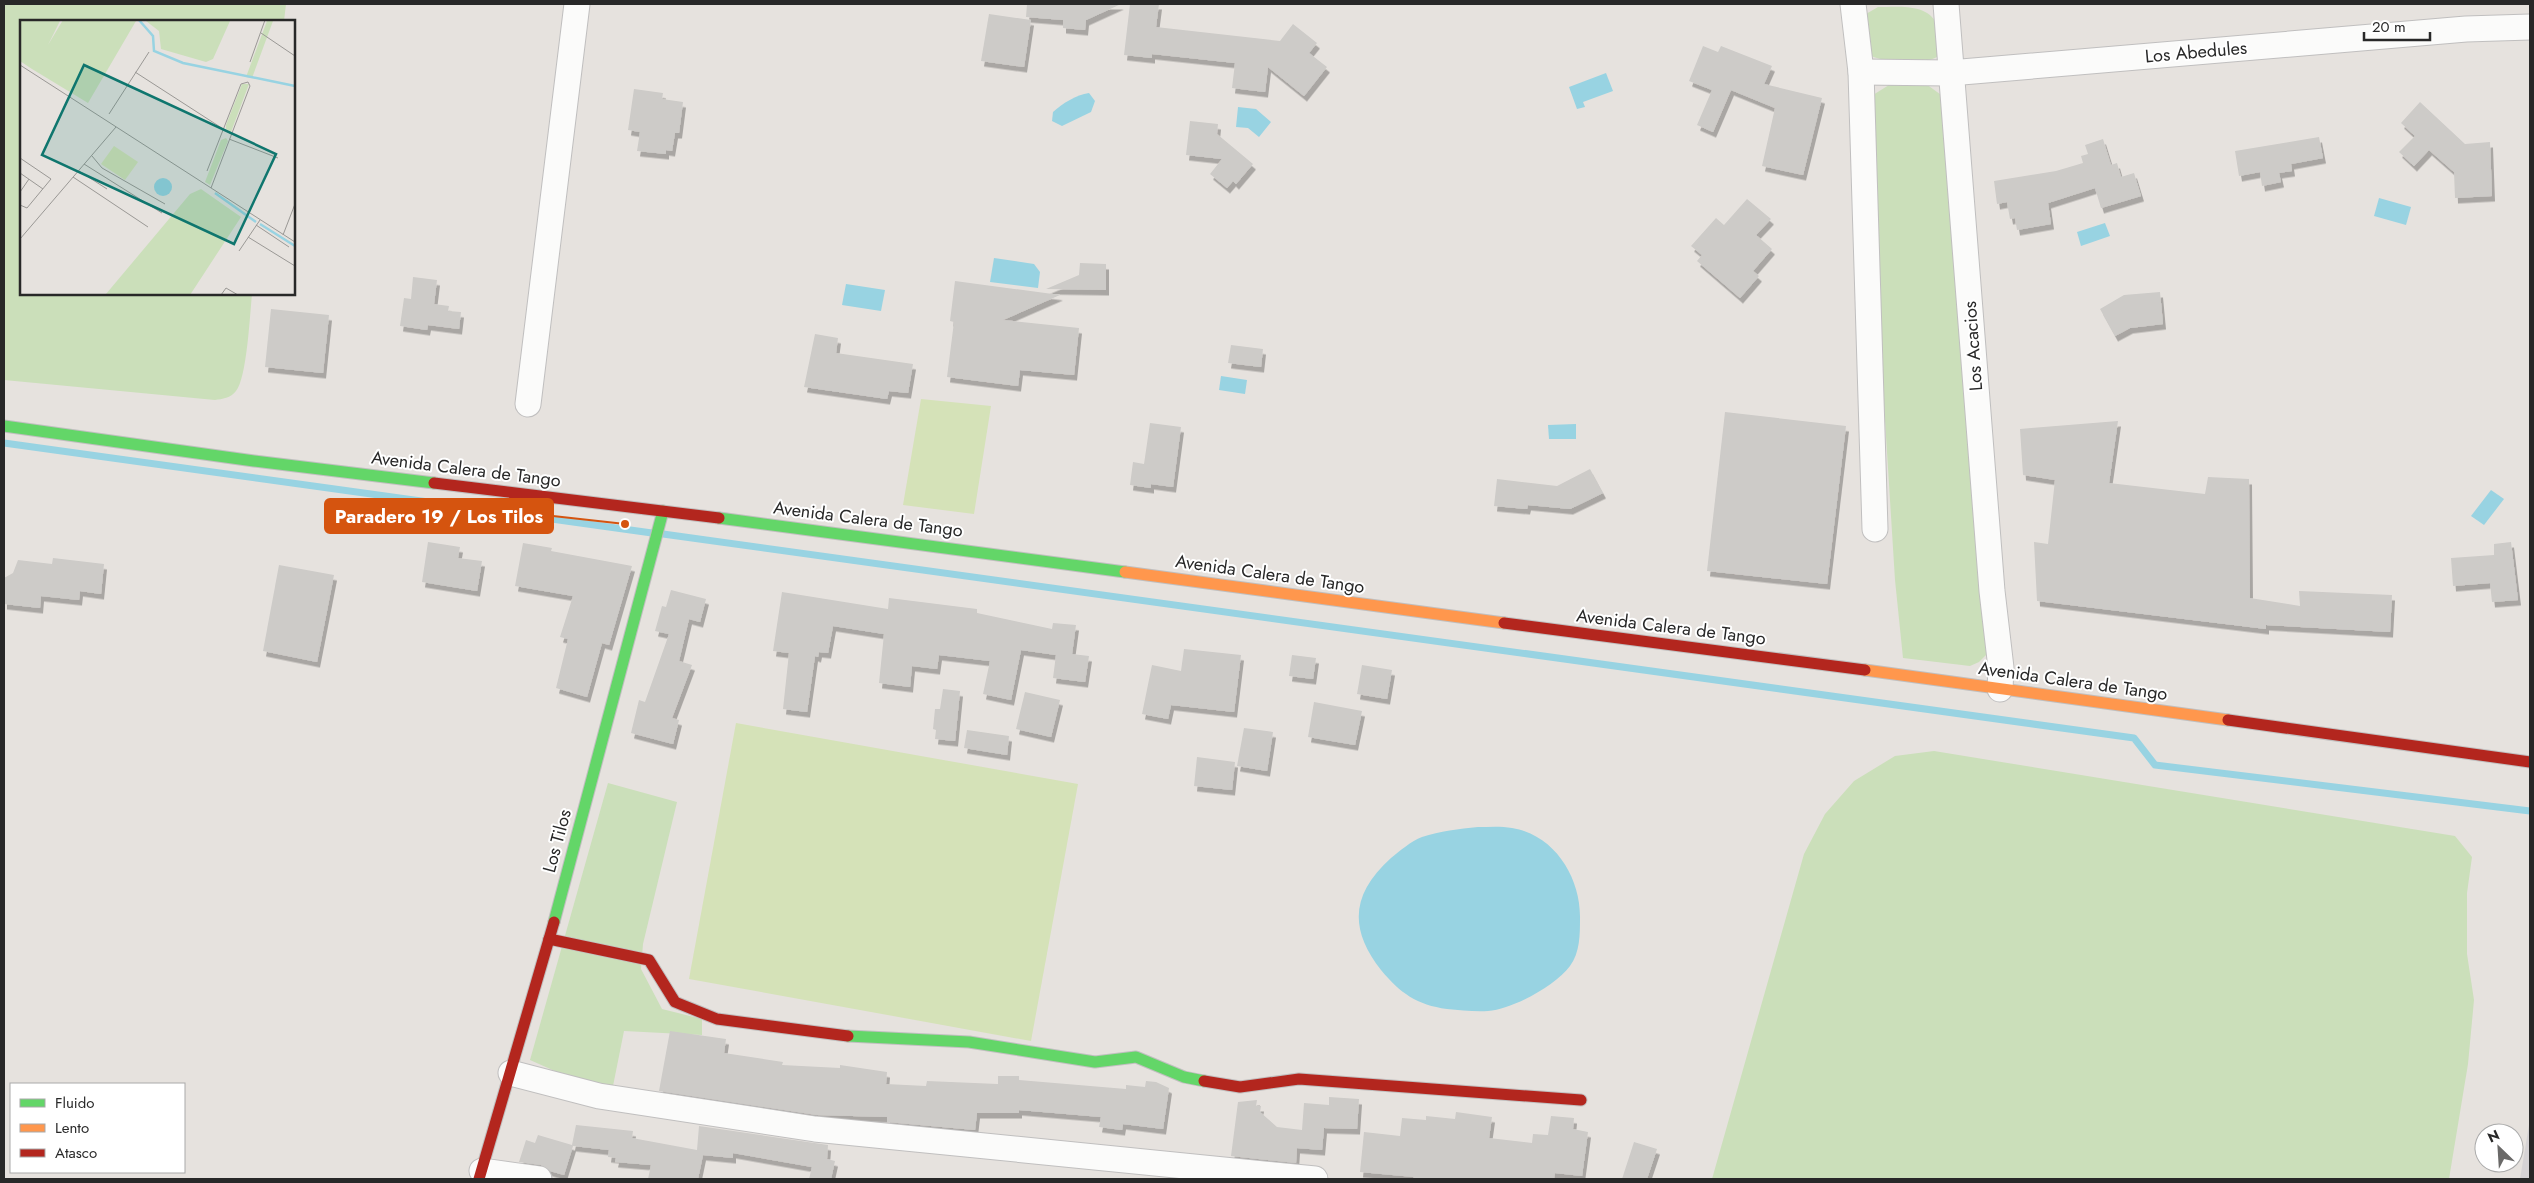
<svg xmlns="http://www.w3.org/2000/svg" width="2534" height="1183" font-family="Jost,sans-serif">
	<style>
		.industrial { fill: #d6d3d5 }
		.green { fill: #cbdfba }
		.pitch { fill: #d5e2b8 }
		.water { fill: #98d3e2 }
		.lines { fill: none; stroke-linecap: round; stroke-linejoin: round }
		.stream { stroke: #98d3e2; stroke-width: 7 }
		.building { fill: #cdcbc8; filter: url(#shadow) }
		.street-casing { stroke: #c0bfbf; stroke-width: 27 }
		.fast-casing { stroke: #c0bfbf; stroke-width: 13 }
		.slow-casing { stroke: #c0bfbf; stroke-width: 13 }
		.jam-casing { stroke: #c0bfbf; stroke-width: 13 }
		.street { stroke: #fbfbfa; stroke-width: 25 }
		.fast { stroke: #63d668; stroke-width: 11 }
		.slow { stroke: #ff974d; stroke-width: 11 }
		.jam { stroke: #b3261e; stroke-width: 11 }
		.labels { text-anchor: middle; dominant-baseline: central; stroke-width: 4; stroke-linejoin: round; paint-order: stroke }
		.street-label { font-size: 18px; fill: #282828; stroke: #fff }
		.inset-river { fill: none; stroke: #98d3e2; stroke-width: 2.5 }
		.inset-road { fill: none; stroke: #9a9895; stroke-width: 1 }
		.view { fill: #0f766e; fill-opacity: 0.15; stroke: #0f766e; stroke-width: 2.5 }
		.inset-edge { fill: none; stroke: #282828; stroke-width: 2.5 }
		.leader { fill: none; stroke: #d5540f; stroke-width: 2 }
		.callout-dot { fill: #d5540f; stroke: #fff; stroke-width: 2 }
		.callout { fill: #d5540f; stroke: #d5540f; stroke-width: 2 }
		.callout-label { font-size: 19px; text-anchor: middle; font-weight: bold; fill: #fff }
	</style>
	<defs>
		<filter id="shadow"><feDropShadow dx="3" dy="5.5" stdDeviation="0" flood-color="#0004"/></filter>
	</defs>
	<rect width="100%" height="100%" fill="#e6e2de"/>
	<!-- industrial -->
	<path class="industrial" d="M2530 1119V1179H2520Z"/>
	<!-- green -->
	<g class="green">
		<path d="M4 4H286L284 21H21V294H252C250 313 247 378 236 391 231 398 222 399 215 400L4 380Z"/>
		<path d="M1878 7C1896 7 1927 3 1936 23 1940 32 1939 46 1940 55 1927 66 1887 63 1871 56L1866 14Z"/>
		<path d="M1897 80 1926 84 1944 97 1987 654 1979 662 1970 666 1903 658 1895 580 1866 115 1873 95Z"/>
		<path d="M1934 751 2455 836 2472 857 2467 893V954L2474 1000 2468 1064 2449 1179H1712L1804 854 1825 814 1854 781 1895 756Z"/>
		<path d="M608 783 677 802 643 944 641 969 662 1009 702 1019V1035L624 1031 613 1086 575 1080 530 1060Z"/>
	</g>
	<!-- pitch -->
	<g class="pitch">
		<path d="M921 399 991 406 974 514 903 505Z"/>
		<path d="M736 723 1078 784 1031 1041 689 979Z"/>
	</g>
	<!-- water -->
	<g class="water">
		<path d="M1606 73 1613 91 1583 102 1585 107 1577 109 1569 87Z"/>
		<path d="M1089 93 1095 101 1091 112 1062 126 1052 121 1053 112C1063 103 1076 95 1089 93Z"/>
		<path d="M1238 107 1256 109 1271 122 1259 137 1248 128 1236 127Z"/>
		<path d="M2379 198 2411 207 2406 225 2374 216Z"/>
		<path d="M2105 223 2110 236 2081 246 2077 232Z"/>
		<path d="M994 258 1034 264 1040 272 1038 288 990 282Z"/>
		<path d="M846 284 885 290 881 311 842 305Z"/>
		<path d="M1221 376 1247 380 1245 394 1219 390Z"/>
		<path d="M1576 424V439H1549L1548 425Z"/>
		<path d="M2491 490 2504 499 2484 525 2471 516Z"/>
		<path d="M1478 827C1489 827 1501 826 1512 828 1555 835 1581 878 1580 919 1580 934 1580 953 1570 966 1555 986 1513 1009 1488 1011 1475 1012 1460 1010 1447 1009 1417 1005 1400 993 1381 970 1348 928 1352 893 1391 858 1400 851 1411 841 1422 837 1440 831 1459 829 1478 827Z"/>
	</g>
	<g class="lines">
		<!-- stream -->
		<g class="stream">
			<path d="M4 443 652 533"/>
			<path d="M663 534 2134 738 2155 765 2530 811"/>
		</g>
	</g>
	<!-- building -->
	<g class="building">
		<path d="M1027 4H1121L1086 20 1085 30 1063 28V20L1026 17Z"/>
		<path d="M1130 4H1159L1156 27 1280 41 1293 24 1317 43 1309 53 1327 67 1304 96 1268 67 1265 92 1232 88 1235 63 1152 54V58L1124 55Z"/>
		<path d="M989 14 1031 20 1024 67 981 61Z"/>
		<path d="M1703 46 1718 52 1721 46 1772 66 1764 84 1822 98 1803 175 1762 166 1775 108 1731 90 1713 132 1697 125 1712 90 1689 81Z"/>
		<path d="M634 89 663 93 662 99 683 102 679 133H675L672 151 666 150V154L637 151 640 132 628 130Z"/>
		<path d="M2420 102 2465 144 2490 142 2492 196 2455 198 2454 172 2429 150 2414 166 2399 152 2415 136 2401 123Z"/>
		<path d="M1190 121 1218 124 1217 134 1253 164 1236 184 1233 181 1227 188 1210 174 1222 159 1186 155Z"/>
		<path d="M2319 137 2323 158 2291 164 2292 171 2279 173 2281 182 2262 186 2260 172 2239 176 2235 151Z"/>
		<path d="M2103 139 2111 165 2117 163 2121 177 2134 173 2141 196 2101 208 2095 188 2048 203 2051 224 2017 230 2015 218 2010 219 2007 202 1997 204 1994 181 2056 171 2083 163 2081 156 2088 154 2085 145Z"/>
		<path d="M1747 199 1771 219 1756 235 1772 249 1753 271 1759 276 1740 298 1697 261 1702 255 1691 246 1716 218 1724 225Z"/>
		<path d="M1080 263 1106 264V290L1046 289 1079 275Z"/>
		<path d="M413 277 437 280 434 304 449 306 448 311 461 312 459 329 428 325 427 330 400 326 404 298 411 299Z"/>
		<path d="M955 281 1060 295 1003 320 1079 328 1074 375 1020 370 1018 386 947 377 954 322 950 321Z"/>
		<path d="M2160 292 2163 324 2130 328 2115 336 2100 309 2124 295Z"/>
		<path d="M271 309 329 315 323 373 265 367Z"/>
		<path d="M815 334 838 338 836 353 913 364 908 393 889 391 887 399 804 387Z"/>
		<path d="M1231 345 1263 349 1261 367 1228 363Z"/>
		<path d="M1725 412 1846 426 1827 584 1707 571Z"/>
		<path d="M2118 421 2109 483 2205 494 2208 477 2249 479 2250 598 2300 606 2299 591 2392 595 2390 632 2266 625V629L2037 601 2034 542 2048 544 2055 480 2023 475 2020 429Z"/>
		<path d="M1150 423 1181 427 1173 487 1151 484V488L1130 485 1133 462 1144 464Z"/>
		<path d="M1590 469 1603 493 1570 509 1528 505 1527 509 1494 506 1497 479 1557 486Z"/>
		<path d="M428 542 460 547 458 558 482 561 477 591 422 582Z"/>
		<path d="M2511 542 2518 600 2492 602 2490 583 2453 586 2451 558 2494 555V544Z"/>
		<path d="M523 543 552 548 551 551 632 566 609 645 602 643 587 697 556 688 568 639 560 637 573 596 515 586Z"/>
		<path d="M53 558 104 564 101 594 80 591 79 600 41 596 40 608 4 604V578L13 573 18 560 52 564Z"/>
		<path d="M279 565 334 575 317 662 263 651Z"/>
		<path d="M671 590 706 599 700 622 689 619 679 661 692 665 672 718 679 720 673 744 631 733 639 700 645 702 669 634 655 631 662 606 666 607Z"/>
		<path d="M782 592 888 609 889 598 977 609V613L1052 629 1053 623 1076 625 1072 654 1089 656 1085 682 1053 678 1056 655 1021 650 1011 700 983 694 990 661 939 655 937 669 912 666 910 687 879 683 884 634 833 626 828 653 819 652 818 657 815 656 807 712 783 709 789 653 773 651Z"/>
		<path d="M1184 649 1241 655 1234 712 1171 705 1168 719 1142 714 1152 665 1181 671Z"/>
		<path d="M1292 655 1316 658 1313 679 1289 676Z"/>
		<path d="M1362 665 1392 670 1387 699 1357 694Z"/>
		<path d="M943 689 960 691 955 741 935 739 936 730 933 729 935 709H940Z"/>
		<path d="M1025 692 1060 700 1051 737 1016 729Z"/>
		<path d="M1314 702 1362 711 1355 745 1308 737Z"/>
		<path d="M1244 728 1273 732 1267 771 1237 766Z"/>
		<path d="M967 730 1009 736 1007 755 964 748Z"/>
		<path d="M1197 757 1235 762 1232 790 1194 786Z"/>
		<path d="M670 1031 726 1039 724 1053 783 1062 782 1065 840 1068V1065L887 1072 886 1084 926 1086 927 1081 998 1084V1076H1019V1080L1126 1089V1085L1145 1087 1146 1081 1156 1082 1169 1088 1163 1129 1123 1124 1122 1130 1099 1127 1101 1117 1019 1110V1113H977L975 1130 887 1122V1117L817 1115 659 1091Z"/>
		<path d="M1329 1097 1359 1099 1357 1129 1324 1128 1322 1150 1297 1148 1296 1163 1231 1156 1238 1102 1257 1100 1256 1106H1261L1260 1112 1277 1127 1302 1130 1304 1103 1329 1105Z"/>
		<path d="M1456 1112 1492 1117 1489 1138 1532 1143 1533 1134 1548 1135 1551 1116 1574 1118 1573 1129 1588 1132 1582 1176 1555 1173 1554 1179H1413L1414 1177 1360 1172 1364 1132 1400 1136 1402 1118 1426 1120V1116L1455 1119Z"/>
		<path d="M576 1125 633 1131 632 1138 697 1150 699 1126 828 1145 827 1159 835 1161 831 1179H809L812 1167 733 1153V1158L703 1155 698 1179H648L651 1165 615 1162 616 1158 608 1157 609 1150 573 1146 564 1175 550 1171 541 1165 519 1162 526 1140 535 1143 538 1135 572 1145Z"/>
		<path d="M1634 1142 1657 1149 1647 1179H1622Z"/>
	</g>
	<g class="lines">
		<defs>
			<g id="street">
				<path d="M1853 4 1861 72 1875 529"/>
				<path d="M1946 4 1992 591 2001 668 2000 689"/>
				<path d="M1861 72 1950 73 2466 29 2530 27"/>
				<path d="M528 404 577 4"/>
				<path d="M511 1073 599 1096 815 1129 1315 1179"/>
				<path d="M482 1171 539 1179"/>
			</g>
			<g id="fast">
				<path d="M4 426 254 461 434 483"/>
				<path d="M719 518 1125 572"/>
				<path d="M554 922 663 511"/>
				<path d="M848 1036 969 1042 1095 1062 1136 1057 1184 1077 1204 1081"/>
			</g>
			<g id="slow">
				<path d="M1125 572 1504 623"/>
				<path d="M1865 670 2228 720"/>
			</g>
			<g id="jam">
				<path d="M434 483 719 518"/>
				<path d="M1504 623 1865 670"/>
				<path d="M2228 720 2530 762"/>
				<path d="M549 939 649 960 675 1002 717 1019 848 1036"/>
				<path d="M1204 1081 1240 1087 1299 1079 1581 1100"/>
				<path d="M479 1179 554 922"/>
			</g>
		</defs>
		<!-- street casing -->
		<use href="#street" class="street-casing"/>
		<!-- fast casing -->
		<use href="#fast" class="fast-casing"/>
		<!-- slow casing -->
		<use href="#slow" class="slow-casing"/>
		<!-- jam casing -->
		<use href="#jam" class="jam-casing"/>
		<!-- street -->
		<use href="#street" class="street"/>
		<!-- fast -->
		<use href="#fast" class="fast"/>
		<!-- slow -->
		<use href="#slow" class="slow"/>
		<!-- jam -->
		<use href="#jam" class="jam"/>
	</g>
	<g class="labels">
		<!-- street labels -->
		<g class="street-label">
			<text transform="translate(2196 52) rotate(-5)">Los Abedules</text>
			<text transform="translate(1973 346) rotate(-94)">Los Acacios</text>
			<text transform="translate(466 469) rotate(7)">Avenida Calera de Tango</text>
			<text transform="translate(868 519) rotate(7)">Avenida Calera de Tango</text>
			<text transform="translate(1270 574) rotate(8)">Avenida Calera de Tango</text>
			<text transform="translate(1671 627) rotate(7)">Avenida Calera de Tango</text>
			<text transform="translate(2073 681) rotate(8)">Avenida Calera de Tango</text>
			<text transform="translate(557 841) rotate(-75)">Los Tilos</text>
		</g>
	</g>
	<!-- overview -->
	<g transform="translate(20 20)">
		<rect width="275" height="275" fill="#e6e2de"/>
		<path d="M43 0 116 1 68 83 12 49 16 42 12 49 0 41V1H40L28 25ZM126 1V0L210 1 193 39 186 42 141 29 139 11ZM247 1H253L232 58 226 57ZM222 64H229L211 112 206 109V105ZM206 118 208 121 190 165 185 162 201 120ZM181 169 221 197 170 275 86 274 170 174Z" fill="#cbdfba"/>
		<path d="M94 126 118 142 105 160 81 144Z" fill="#d5e2b8"/>
		<path d="M134 167a9 9 0 1 1 18 0a9 9 0 1 1-18 0Z" fill="#98d3e2"/>
		<path class="inset-river" d="M119 0 133 16 134 31 163 43 275 66M195 173 236 202M240 204 275 226"/>
		<path class="inset-road" d="M241 13 275 36M230 42 245 0M0 45 275 222M115 52 211 114M89 94 129 32M209 119 258 138M72 136 82 148 145 184M0 138 31 159 7 188 0 185M64 144 142 193M59 151 87 169M187 151 221 64 228 62 230 66 191 168M0 153 23 169M53 157 128 207M0 172 9 159M236 205 269 227M263 215 275 184M228 217 275 246M0 219 96 107M219 231 240 200M201 275 206 268 218 275"/>
		<path class="view" d="M64 45 256 134 214 224 22 135Z"/>
		<rect width="275" height="275" class="inset-edge"/>
	</g>
	<!-- callouts -->
	<path class="leader" d="M625 524L553 516"/>
	<circle class="callout-dot" cx="625" cy="524" r="5"/>
	<rect class="callout" x="325" y="499" width="228" height="34" rx="5"/>
	<g class="callout-label">
		<text x="439" y="523">Paradero 19 / Los Tilos</text>
	</g>
	<!-- border -->
	<rect width="2534" height="1183" fill="none" stroke="#282828" stroke-width="10"/>
	<!-- legend -->
	<rect x="10" y="1083" width="175" height="90" fill="#ffffff" stroke="#a9a9a9"/>
	<rect x="20" y="1099" width="25" height="8" fill="#63d668" stroke="#a9a9a9"/>
	<text x="55" y="1108" font-size="15" fill="#282828">Fluido</text>
	<rect x="20" y="1124" width="25" height="8" fill="#ff974d" stroke="#a9a9a9"/>
	<text x="55" y="1133" font-size="15" fill="#282828">Lento</text>
	<rect x="20" y="1149" width="25" height="8" fill="#b3261e" stroke="#a9a9a9"/>
	<text x="55" y="1158" font-size="15" fill="#282828">Atasco</text>
	<!-- north arrow -->
	<g transform="translate(2499 1148) rotate(335)"><circle r="24" fill="#ffffff" stroke="#a9a9a9"/>
	<path d="M0-4L9 19L0 12L-9 19Z" fill="#6a6968"/>
	<text y="-8" font-size="14" font-weight="bold" text-anchor="middle" fill="#282828">N</text>
	</g>
	<!-- scale -->
	<path d="M2364 32v8h66v-8" fill="none" stroke="#282828" stroke-width="2.5"/>
	<text x="2372" y="32" font-size="15" fill="#282828" stroke="#ffffff" stroke-width="4" paint-order="stroke">20 m</text>
</svg>
